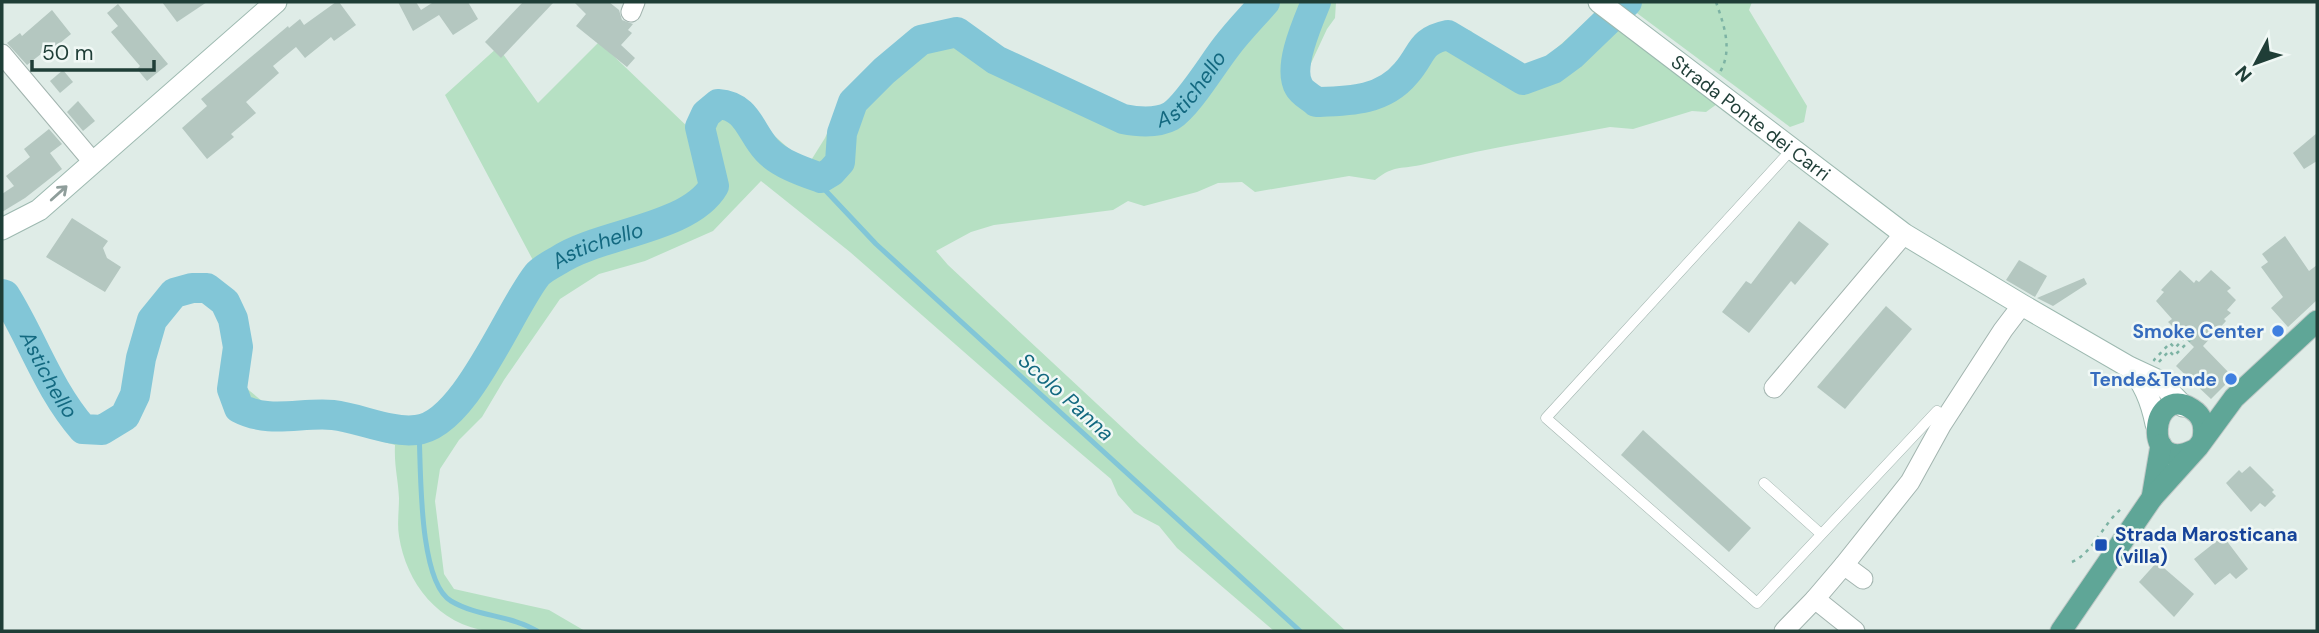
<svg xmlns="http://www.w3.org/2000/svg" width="2319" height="633" font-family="'DM Sans',sans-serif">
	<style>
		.green { fill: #b6e0c3 }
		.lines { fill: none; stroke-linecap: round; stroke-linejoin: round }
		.stream { stroke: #82c6d7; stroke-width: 5 }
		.river { stroke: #82c6d7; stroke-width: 30 }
		.building { fill: #b4c7c0 }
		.lane-casing { stroke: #a2b4af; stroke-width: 11 }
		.street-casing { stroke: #a2b4af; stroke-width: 21 }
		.secondary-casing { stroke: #9db9b0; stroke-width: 23 }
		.primary-casing { stroke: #c0c9c7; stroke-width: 23 }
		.path { stroke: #7db3a4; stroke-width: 2.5; stroke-dasharray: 3.5 5; stroke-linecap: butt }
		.lane { stroke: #fff; stroke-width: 10 }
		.street { stroke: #fff; stroke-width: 19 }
		.secondary { stroke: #fff; stroke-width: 21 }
		.primary { stroke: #5fa697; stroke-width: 21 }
		.oneway { stroke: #8f9e9b }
		.shop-dot { fill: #3f7fe0; stroke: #f0f8f5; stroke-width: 2.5 }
		.transit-dot { fill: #1a4fb4; stroke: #f0f8f5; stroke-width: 2.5 }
		.labels { text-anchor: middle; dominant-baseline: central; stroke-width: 5; stroke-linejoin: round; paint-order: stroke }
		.street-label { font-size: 19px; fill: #1f3e37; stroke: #f0f8f5 }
		.shop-label { font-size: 19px; font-weight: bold; fill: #366cbe; stroke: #f0f8f5; text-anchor: end }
		.transit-label { font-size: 19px; font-weight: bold; fill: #164399; stroke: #f0f8f5; text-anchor: start }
		.water-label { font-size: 21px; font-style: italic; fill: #136980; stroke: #f0f8f5 }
	</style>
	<rect width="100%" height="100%" fill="#dfece7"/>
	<!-- green -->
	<g class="green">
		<path d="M1254 2H1336L1335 18 1327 29 1306 74 1314 94 1353 90 1392 75 1440 25H1454L1471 31 1485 47 1517 65 1540 63 1597 12 1717 104 1706 112 1692 111 1633 129 1610 127C1548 139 1486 148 1425 164 1401 170 1395 164 1375 180L1349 176 1255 192 1242 182 1218 183 1197 192 1144 206 1128 201 1113 210 994 225 971 232 936 251 948 265 1140 444 1346 631H1274L1177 548 1159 526 1134 513 1118 495 1111 479 1045 423 850 252 761 181 713 231 645 261 599 274 560 299 504 380 482 417 459 440 440 469 435 501 444 574 454 589 549 610 585 631C555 631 517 633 488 631 439 625 406 583 399 536 397 524 399 511 399 498 398 478 394 466 395 445L330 427 248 426 232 418 220 393 226 327 223 310 214 301 197 294 176 304 162 296 183 284 208 278 216 280 226 292 242 318 245 387 262 401 362 411 395 423 411 425 422 423 463 387 522 297 535 264 445 95 498 47 538 103 599 42 692 131 724 91 795 154 810 162 825 138 844 96 864 72 908 39 945 26H963L1004 58 1097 104 1147 115 1158 113 1171 100 1198 63Z"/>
		<path d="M1622 2H1752L1749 10 1807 106 1804 122 1790 127Z"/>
	</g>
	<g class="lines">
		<!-- stream -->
		<g class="stream">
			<path d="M821 178 826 191 876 244 1300 631"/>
			<path d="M419 430C421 467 418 582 451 601 478 617 511 615 537 631"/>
		</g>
		<!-- river -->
		<g class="river">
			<path d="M1316 2C1308 22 1287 67 1299 87 1302 93 1312 98 1316 102 1349 101 1383 101 1406 73 1423 54 1419 41 1448 35L1523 80 1553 69 1572 55 1627 2"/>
			<path id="s1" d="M2 294 5 295C32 338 48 389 83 429L102 430 125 416 135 395 141 358 152 320 174 293 192 288H207L225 302 233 319 238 347 232 389 239 408C269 424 301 412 333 415 360 418 389 433 416 430 465 426 509 310 537 275 542 269 552 264 559 260 600 233 689 229 714 186L700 127 706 114 718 104C748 106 750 132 767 150 780 164 804 172 821 178L831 172 840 162 842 133 853 102 884 71 921 40 957 32 996 60 1123 119C1138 122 1156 124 1171 116 1188 105 1212 65 1226 47 1238 31 1252 17 1265 2"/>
		</g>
	</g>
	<!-- building -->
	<g class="building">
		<path d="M162 2H207L177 22Z"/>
		<path d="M336 2H339L356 25 334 41 331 37 305 58 296 47 273 66 279 73 246 102 256 113 231 134 234 137 207 159 182 128 207 106 201 99 288 26 289 28 300 19 304 25Z"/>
		<path d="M398 2H416L421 10 432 3 431 2H468L478 19 453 35 439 15 413 31Z"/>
		<path d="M523 2H554L501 58 485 42Z"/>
		<path d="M574 2H609L619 10 622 20 633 24 628 30 632 33 621 45 635 58 627 67 576 26 586 14Z"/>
		<path d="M118 4 168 64 147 81 137 69 140 66 111 32 118 26 107 13Z"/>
		<path d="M52 10 71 34 43 57 41 54 27 65 7 43 20 33 22 36Z"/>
		<path d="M63 70 73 82 60 93 50 81Z"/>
		<path d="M78 101 95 121 83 131 67 112Z"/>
		<path d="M49 129 62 144 50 153 62 169 25 198 2 212V194L14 186 6 176 30 157 24 149Z"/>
		<path d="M2317 133V161L2304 169 2293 153Z"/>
		<path d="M72 218 108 241 103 248 107 258 121 267 105 292 46 257Z"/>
		<path d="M1799 221 1829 244 1795 285 1791 281 1749 333 1722 312 1746 281 1751 284Z"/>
		<path d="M2285 236 2309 271 2317 265V300L2288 327 2271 308 2283 297 2261 267 2268 262 2262 254Z"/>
		<path d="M2019 260 2047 276 2035 297 2006 280Z"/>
		<path d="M2180 270 2194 283 2196 280 2199 282 2211 270 2231 288 2227 291 2236 300 2227 310 2231 313 2224 319 2226 321 2203 346 2233 377 2211 399 2176 366 2194 347 2168 322 2172 319 2156 301 2164 292 2161 290Z"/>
		<path d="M2084 278 2087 284 2053 306 2037 298Z"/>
		<path d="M1886 306 1912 329 1845 409 1817 387Z"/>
		<path d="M1643 430 1751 528 1729 552 1621 455Z"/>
		<path d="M2250 466 2274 490 2272 492 2276 496 2265 507 2260 503 2251 512 2226 483 2239 470 2242 473Z"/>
		<path d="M2223 536 2248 569 2236 579 2230 573 2215 585 2194 559Z"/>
		<path d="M2157 562 2194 594 2174 617 2139 582Z"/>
	</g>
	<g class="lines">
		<defs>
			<g id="lane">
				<path d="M1792 149 1546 418 1757 603 1937 411 1946 417"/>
				<path d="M1764 483 1821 534"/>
			</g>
			<g id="street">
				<path d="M631 12 635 2"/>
				<path d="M2 54 93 162"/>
				<path d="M1774 388 1904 234"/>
				<path d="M1844 565 1910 482 1942 424 2003 330 2022 305"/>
				<path d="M1815 599 1844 565 1863 579"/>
				<path d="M1784 631 1815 599 1855 631"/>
			</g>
			<g id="secondary">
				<path id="s2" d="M1599 2 1904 234 2022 305 2129 367 2159 381 2183 406"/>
				<path d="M2 229 39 210 276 2"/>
				<path d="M2130 368C2145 383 2152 404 2156 424"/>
			</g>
			<g id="primary">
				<path d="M2194 450C2141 476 2150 382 2192 409 2203 416 2205 426 2203 438"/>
				<path d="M2152 498 2161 445"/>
				<path d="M2061 631 2152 498 2198 447 2234 398 2317 321"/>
			</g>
		</defs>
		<!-- lane casing -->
		<use href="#lane" class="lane-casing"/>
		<!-- street casing -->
		<use href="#street" class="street-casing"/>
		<!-- secondary casing -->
		<use href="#secondary" class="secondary-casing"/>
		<!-- primary casing -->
		<use href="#primary" class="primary-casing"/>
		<!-- path -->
		<g class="path">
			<path d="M1716 2C1724 25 1733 50 1720 72"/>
			<path d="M2189 333 2193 337 2174 356 2169 351 2158 363 2154 360 2170 343 2175 348Z"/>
			<path d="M2072 562C2093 553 2103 524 2121 509"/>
		</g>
		<!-- lane -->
		<use href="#lane" class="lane"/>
		<!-- street -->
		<use href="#street" class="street"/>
		<!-- secondary -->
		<use href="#secondary" class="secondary"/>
		<!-- primary -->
		<use href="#primary" class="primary"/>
	</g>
	<!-- one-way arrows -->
	<defs><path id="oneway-shaft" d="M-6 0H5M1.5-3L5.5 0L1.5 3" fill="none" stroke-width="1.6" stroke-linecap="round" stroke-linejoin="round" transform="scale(1.75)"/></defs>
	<use class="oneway" href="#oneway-shaft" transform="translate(59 193) rotate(-42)"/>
	<!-- markers -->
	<g class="shop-dot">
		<circle cx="2278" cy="331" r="7"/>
		<circle cx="2231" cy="379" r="7"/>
	</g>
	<rect class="transit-dot" x="2094" y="538" width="14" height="14" rx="3.5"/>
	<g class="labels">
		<!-- street labels -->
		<g class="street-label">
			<text stroke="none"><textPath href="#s2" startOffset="191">Strada Ponte dei Carri</textPath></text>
		</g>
		<!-- shop labels -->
		<g class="shop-label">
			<text x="2264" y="331">Smoke Center</text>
			<text x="2217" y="379">Tende&amp;Tende</text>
		</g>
		<!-- transit labels -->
		<g class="transit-label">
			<text x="2115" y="534">Strada Marosticana<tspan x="2115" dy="22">(villa)</tspan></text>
		</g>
		<!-- water labels -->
		<g class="water-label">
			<text stroke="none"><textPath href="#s1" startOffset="1797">Astichello</textPath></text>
			<text stroke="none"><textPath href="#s1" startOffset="956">Astichello</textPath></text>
			<text stroke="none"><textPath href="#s1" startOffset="94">Astichello</textPath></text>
			<text transform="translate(1066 397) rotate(42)">Scolo Panna</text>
		</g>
	</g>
	<!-- border -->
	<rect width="2319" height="633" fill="none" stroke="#1f3e37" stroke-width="7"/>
	<!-- north arrow -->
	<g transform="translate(2256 63) rotate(229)" stroke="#f0f8f5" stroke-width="5" paint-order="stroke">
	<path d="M0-5L12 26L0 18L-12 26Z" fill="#1f3e37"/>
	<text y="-10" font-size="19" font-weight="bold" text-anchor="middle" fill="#1f3e37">N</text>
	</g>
	<!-- scale -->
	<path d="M32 60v10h122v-10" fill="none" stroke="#1f3e37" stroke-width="3.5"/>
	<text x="42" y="60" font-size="21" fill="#1f3e37" stroke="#f0f8f5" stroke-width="5" paint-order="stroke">50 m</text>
</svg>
